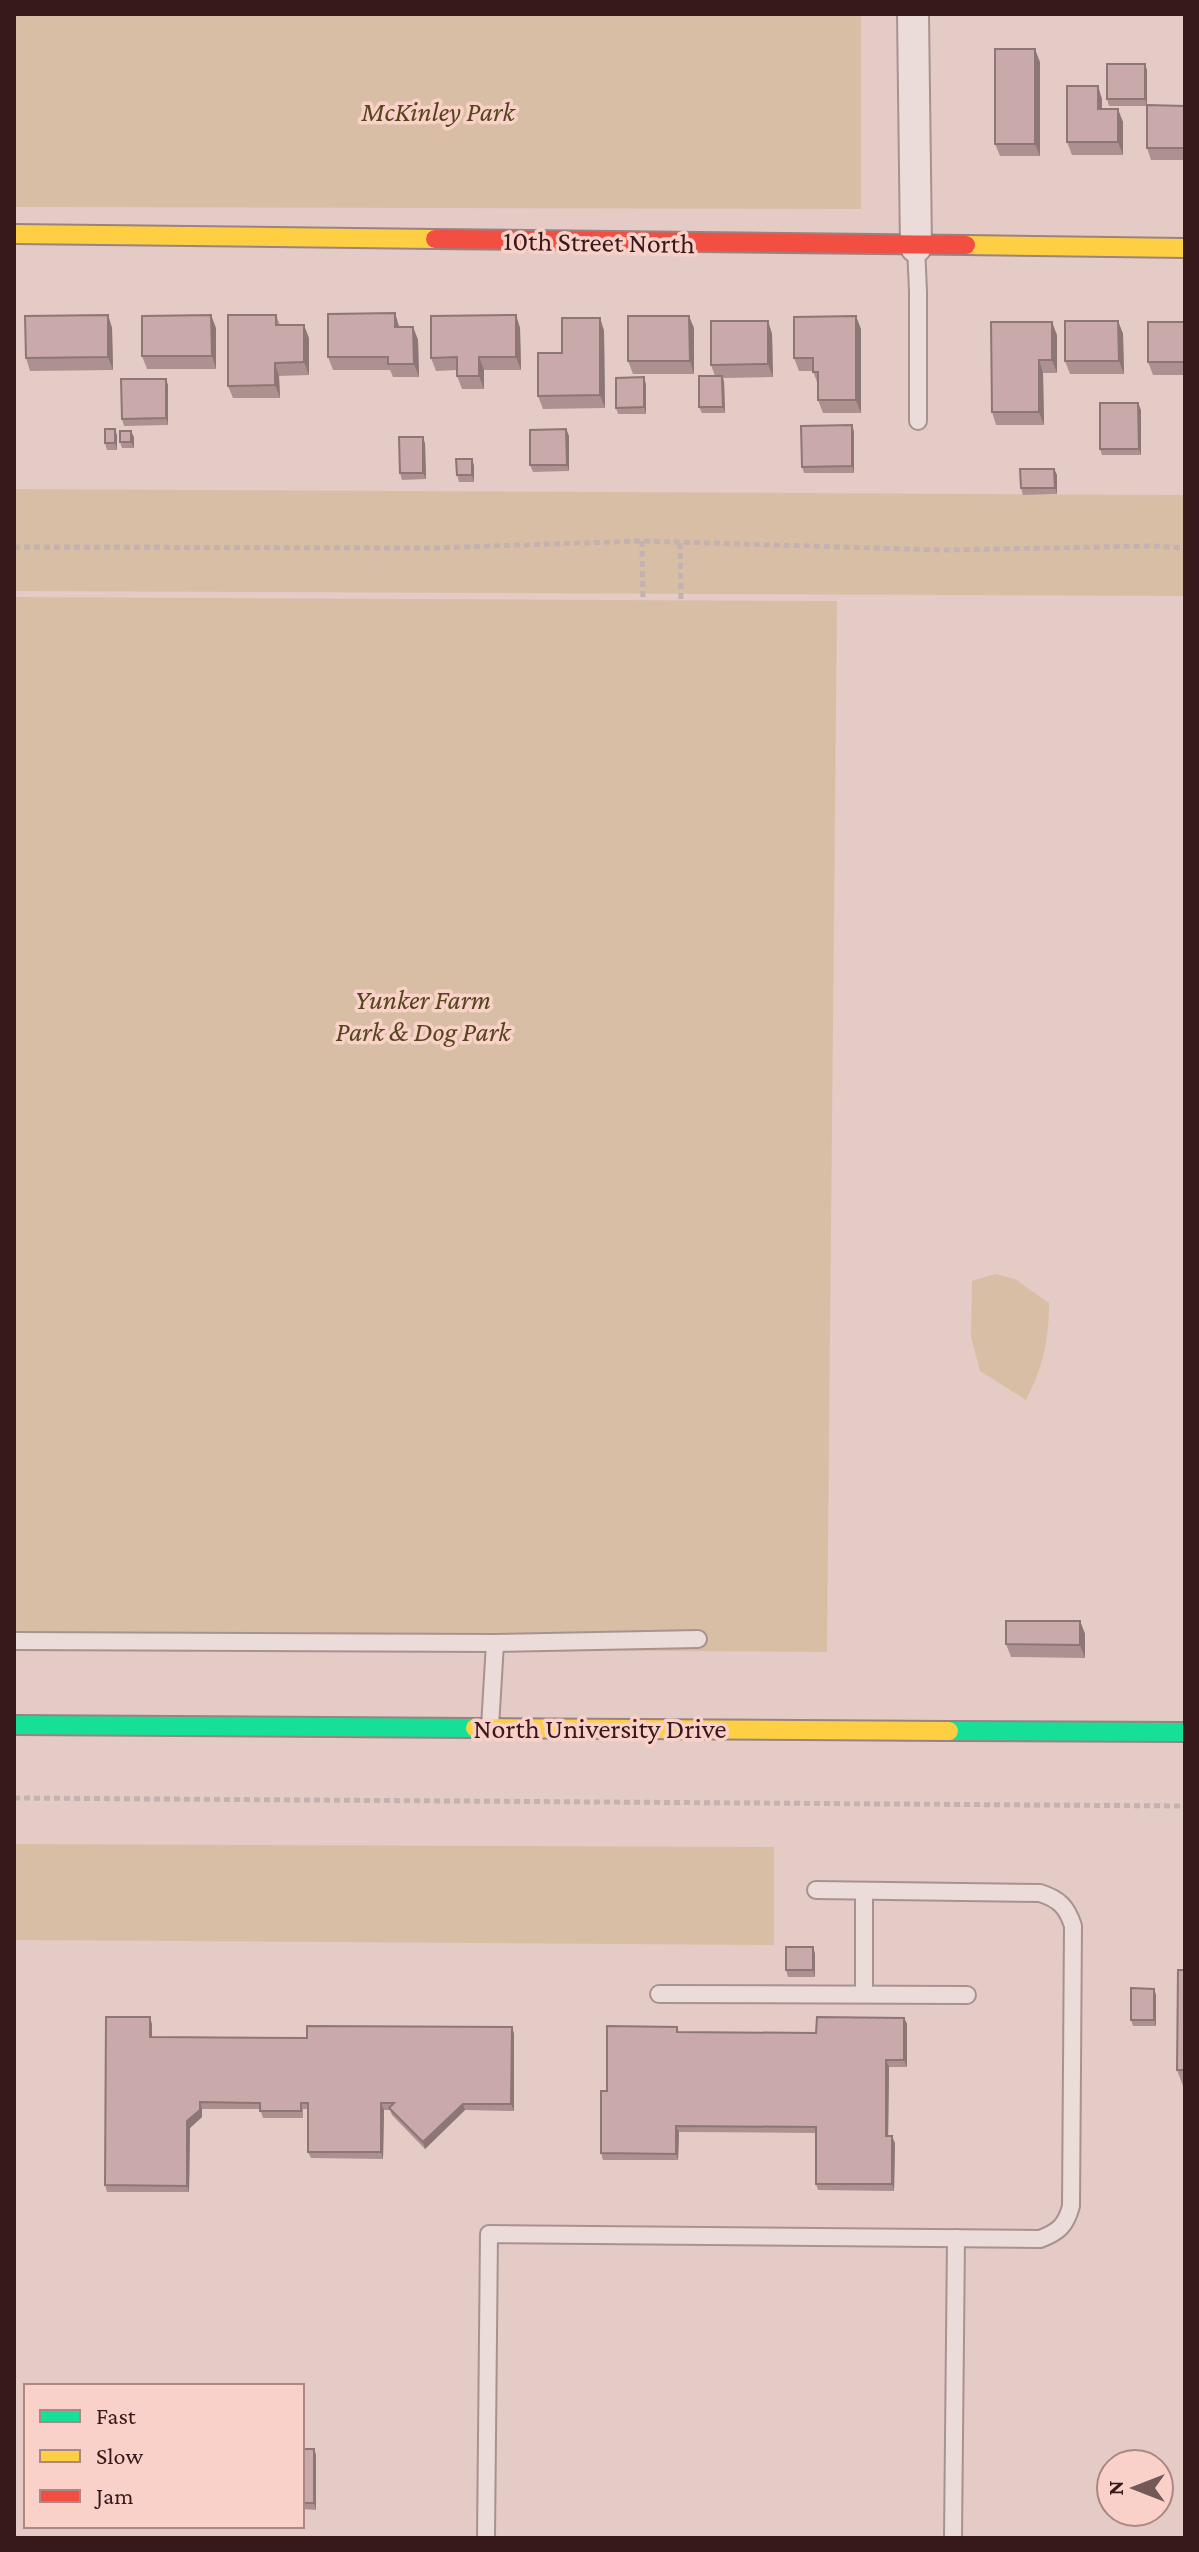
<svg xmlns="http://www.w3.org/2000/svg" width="1199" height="2552" font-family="'Crimson Pro',serif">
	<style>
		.green { fill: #d9bea6 }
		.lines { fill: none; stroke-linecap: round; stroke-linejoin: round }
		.lane-casing { stroke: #a89290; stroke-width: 20 }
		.street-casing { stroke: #a89290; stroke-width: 34 }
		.fast-casing { stroke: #998281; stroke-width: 22 }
		.slow-casing { stroke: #998281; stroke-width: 22 }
		.jam-casing { stroke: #998281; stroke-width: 22 }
		.path { stroke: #c4b2b0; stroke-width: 5; stroke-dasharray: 6 4; stroke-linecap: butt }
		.lane { stroke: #ebdbd9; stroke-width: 16 }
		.street { stroke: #ebdbd9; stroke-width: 30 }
		.fast { stroke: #16e098; stroke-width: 18 }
		.slow { stroke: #ffcf43; stroke-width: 18 }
		.jam { stroke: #f24e42; stroke-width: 18 }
		.wall { fill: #ad9191 }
		.shaded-wall { fill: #8d7676 }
		.building { fill: #c9a9a9; stroke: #8d7676; stroke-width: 2 }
		.labels { text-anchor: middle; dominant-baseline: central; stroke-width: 7; stroke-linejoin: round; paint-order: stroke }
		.park-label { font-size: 28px; font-style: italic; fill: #55451d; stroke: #f9d1c9 }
		.street-label { font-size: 28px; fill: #37191b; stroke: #f9d1c9 }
	</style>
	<rect width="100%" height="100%" fill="#e5cbc6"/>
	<!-- green -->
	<g class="green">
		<path d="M14 14H861V209L14 207Z"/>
		<path d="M14 489 1185 495V596L14 591Z"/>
		<path d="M14 597 837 601 827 1652 14 1647Z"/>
		<path d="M995 1274 1015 1279 1049 1303C1049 1339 1043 1367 1026 1400L980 1371 971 1337 972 1281Z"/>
		<path d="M14 1844 774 1847V1945L14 1940Z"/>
	</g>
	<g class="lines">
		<defs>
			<g id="lane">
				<path d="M916 247 918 291V421"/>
				<path d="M14 1641 495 1643 698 1639"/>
				<path d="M490 1727 495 1643"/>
				<path d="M659 1994 967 1995"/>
				<path d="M864 1994V1892"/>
				<path d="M486 2538 489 2234 1040 2239C1059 2232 1066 2225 1071 2206L1073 1926C1067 1907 1059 1899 1040 1893L816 1890"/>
				<path d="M953 2538 956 2238"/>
			</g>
			<path id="street" d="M913 14 916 247"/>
			<g id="fast">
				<path d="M14 1725 475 1728"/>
				<path d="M949 1731 1185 1732"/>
			</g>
			<g id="slow">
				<path d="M14 234 435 239"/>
				<path d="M966 245 1185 248"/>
				<path d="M475 1728 949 1731"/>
			</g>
			<path id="jam" d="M435 239 966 245"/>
		</defs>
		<!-- lane casing -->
		<use href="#lane" class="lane-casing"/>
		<!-- street casing -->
		<use href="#street" class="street-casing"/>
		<!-- fast casing -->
		<use href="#fast" class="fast-casing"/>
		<!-- slow casing -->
		<use href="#slow" class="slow-casing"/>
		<!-- jam casing -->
		<use href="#jam" class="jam-casing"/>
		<!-- path -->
		<g class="path">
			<path d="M642 541 643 601"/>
			<path d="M680 543 681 601"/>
			<path d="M14 547 432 548 642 541 943 550 1152 546 1185 548"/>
			<path d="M14 1798 1185 1806"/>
		</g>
		<!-- lane -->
		<use href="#lane" class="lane"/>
		<!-- street -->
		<use href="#street" class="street"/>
		<!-- fast -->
		<use href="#fast" class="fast"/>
		<!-- slow -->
		<use href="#slow" class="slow"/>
		<!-- jam -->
		<use href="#jam" class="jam"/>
	</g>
	<!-- wall -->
	<g class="wall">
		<path d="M1040 62V156H1000L995 144Z"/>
		<path d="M1147 70V106H1109L1107 99Z"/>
		<path d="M1102 99V109L1123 122V155H1072L1067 142Z"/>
		<path d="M1185 106V160H1151L1147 148Z"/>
		<path d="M108 315 112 328 113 370 30 371 26 358Z"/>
		<path d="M276 315 280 325 309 338V375L279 376 280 398H233L228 386Z"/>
		<path d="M516 315 520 328 521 370H484V389H462L457 376V370L436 371 431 358Z"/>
		<path d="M600 318 604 331 605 408 543 409 538 396 562 353Z"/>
		<path d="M768 321 772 334 773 377 723 378 724 382 725 413H702L699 407 715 376 711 365Z"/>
		<path d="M1118 321 1123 334 1124 374H1070L1065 361Z"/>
		<path d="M1185 322V375H1153L1148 362Z"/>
		<path d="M399 327H413L418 340 419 377H393L390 370H333L328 357Z"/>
		<path d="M216 328V369H147L142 356Z"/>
		<path d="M694 328V374H633L628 361Z"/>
		<path d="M861 329V413H823L818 400V385L813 371H799L794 358Z"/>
		<path d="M1057 335V373H1043L1044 425H996L992 412Z"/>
		<path d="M646 384V414H618L616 408Z"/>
		<path d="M168 385V425L124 426 122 419Z"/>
		<path d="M1141 410V455H1102L1100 449Z"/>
		<path d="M852 425 854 432V473H804L802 467Z"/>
		<path d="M566 429 569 436V471L533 472 530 465Z"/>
		<path d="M117 435V450H107L105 443Z"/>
		<path d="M134 437V448H122L120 442Z"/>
		<path d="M423 437 425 444 426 479 402 480 400 473Z"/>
		<path d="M472 459 474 466V482H459L457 475Z"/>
		<path d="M1054 469 1057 475V494L1023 495 1021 488Z"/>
		<path d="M1080 1621 1085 1634V1658L1011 1657 1006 1644Z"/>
		<path d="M813 1947 815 1954V1977H788L786 1970Z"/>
		<path d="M1185 1970V2089H1184L1177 2070Z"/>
		<path d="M1154 1989 1156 1995V2026H1133L1131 2020Z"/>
		<path d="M904 2018 907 2024V2067H889L888 2136 895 2143 894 2191 818 2190 816 2184V2133L679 2132 678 2160H603L601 2153 607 2091 677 2027 679 2032 816 2033Z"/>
		<path d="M152 2024V2037L307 2038 512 2027 514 2034V2111L465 2110 425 2149 392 2115 390 2110H384L383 2159 311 2158 308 2152V2109H303V2118H263L260 2109H202V2117L190 2128 189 2192H107L105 2185Z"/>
		<path d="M302 2449H314L316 2455V2510L302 2509Z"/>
	</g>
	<!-- shaded-wall -->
	<g class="shaded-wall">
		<path d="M1035 49 1040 62V156L1035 144Z"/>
		<path d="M1145 64 1147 70V106L1145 99Z"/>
		<path d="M1098 86 1102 99V122L1098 109Z"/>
		<path d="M1118 109 1123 122V155L1118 142Z"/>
		<path d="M395 313 399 326V340L395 327Z"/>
		<path d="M108 315 112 328 113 370 108 357Z"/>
		<path d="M211 315 216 328V369L212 356Z"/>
		<path d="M516 315 520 328 521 370 516 357Z"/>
		<path d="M689 316 694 328V374L690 361Z"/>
		<path d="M856 316 861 329V413L856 400Z"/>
		<path d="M600 318 604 331 605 408 600 395Z"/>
		<path d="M768 321 772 334 773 377 768 364Z"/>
		<path d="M1118 321 1123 334 1124 374 1119 361Z"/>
		<path d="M1052 322 1057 335V373L1052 360Z"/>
		<path d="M304 325 309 338V375L304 362Z"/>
		<path d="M413 327 418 340 419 377 414 364Z"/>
		<path d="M479 357 484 370V389L479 376Z"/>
		<path d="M1039 360 1043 373 1044 425 1039 412Z"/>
		<path d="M275 363 279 376 280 398 275 385Z"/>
		<path d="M722 376 724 382 725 413 723 407Z"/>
		<path d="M644 377 646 384V414L644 407Z"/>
		<path d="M166 379 168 385V425L166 418Z"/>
		<path d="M1138 403 1141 410V455L1139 449Z"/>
		<path d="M852 425 854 432V473L852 466Z"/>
		<path d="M115 429 117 435V450L115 443Z"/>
		<path d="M566 429 569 436V471L567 465Z"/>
		<path d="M131 431 134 437V448L131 442Z"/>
		<path d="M423 437 425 444 426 479 423 473Z"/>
		<path d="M472 459 474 466V482L472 475Z"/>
		<path d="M1054 469 1057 475V494L1055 488Z"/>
		<path d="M1080 1621 1085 1634V1658L1080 1645Z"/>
		<path d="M813 1947 815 1954V1977L813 1970Z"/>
		<path d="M1154 1989 1156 1995V2026L1154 2020Z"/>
		<path d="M150 2017 152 2024V2043L150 2037Z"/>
		<path d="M904 2018 907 2024V2067L904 2060Z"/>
		<path d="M512 2027 514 2034V2111L511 2104Z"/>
		<path d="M886 2060 889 2067 888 2143 886 2136Z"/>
		<path d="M200 2102 202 2109V2117L190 2128 189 2192 187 2186V2121Z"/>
		<path d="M381 2103 384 2110 383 2159 381 2152Z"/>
		<path d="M463 2104 465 2110 425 2149 423 2142Z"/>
		<path d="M676 2126 679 2132 678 2160 676 2154Z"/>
		<path d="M892 2136 895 2143 894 2191 892 2184Z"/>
		<path d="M314 2449 316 2455V2510L314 2503Z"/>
	</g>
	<!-- building -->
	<g class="building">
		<rect x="995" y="49" width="40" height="95"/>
		<rect x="1107" y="64" width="38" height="35"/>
		<path d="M1067 86H1098V109H1118V142H1067Z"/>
		<path d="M1147 105 1185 106V148H1147Z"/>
		<path d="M395 313V327H413L414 364H388V357H328V314Z"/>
		<path d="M108 315V357L26 358 25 316Z"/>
		<path d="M211 315 212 356H142V316Z"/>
		<path d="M228 315H276V325H304V362L275 363V385L228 386Z"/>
		<path d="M516 315V357H479V376H457V357L431 358V316Z"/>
		<path d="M628 316H689L690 361H628Z"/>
		<path d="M856 316V400H818V372H813V358H794V317Z"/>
		<path d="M562 318H600V395L538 396V353H562Z"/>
		<path d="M711 321H768V364L711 365Z"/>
		<path d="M1065 321H1118L1119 361H1065Z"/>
		<path d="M991 322H1052V360H1039V412H992Z"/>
		<rect x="1148" y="322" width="37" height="40"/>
		<path d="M699 376H722L723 407H699Z"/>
		<path d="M644 377V407L616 408V378Z"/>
		<path d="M121 379H166V418L122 419Z"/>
		<path d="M1100 403H1138L1139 449H1100Z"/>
		<path d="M852 425V466L802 467 801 426Z"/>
		<rect x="105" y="429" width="10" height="14"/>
		<path d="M566 429 567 465H530V430Z"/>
		<rect x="120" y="431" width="11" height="11"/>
		<path d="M399 437H423V473H400Z"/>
		<path d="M456 459H472V475H457Z"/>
		<path d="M1020 469H1054L1055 488H1021Z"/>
		<path d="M1006 1621H1080V1645L1006 1644Z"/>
		<rect x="786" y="1947" width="27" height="23"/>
		<path d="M1178 1970H1185V2070H1177Z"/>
		<path d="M1131 1988 1154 1989V2020H1131Z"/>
		<path d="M106 2017H150V2037L307 2038V2026L512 2027 511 2104H463L423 2142 389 2108 394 2103H381V2152H308V2103H301V2111H260V2103L200 2102V2110L187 2121V2186L105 2185Z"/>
		<path d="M817 2017 904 2018V2060H886V2136H892V2184H816V2127L676 2126V2154L601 2153V2091H607V2026L677 2027V2032L816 2033Z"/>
		<rect x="302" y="2449" width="12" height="54"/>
	</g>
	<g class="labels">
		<!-- park labels -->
		<g class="park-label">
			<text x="438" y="111">McKinley Park</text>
			<text x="423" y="999">Yunker Farm<tspan x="423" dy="32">Park &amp; Dog Park</tspan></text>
		</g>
		<!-- street labels -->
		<g class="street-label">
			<text transform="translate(599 242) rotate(1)">10th Street North</text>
			<text x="600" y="1728">North University Drive</text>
		</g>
	</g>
	<!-- border -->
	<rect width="1199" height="2552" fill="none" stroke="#37191b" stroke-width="32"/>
	<!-- legend -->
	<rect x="24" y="2384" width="280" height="144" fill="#f9d1c9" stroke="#ab8783" stroke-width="2"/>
	<rect x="40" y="2410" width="40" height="12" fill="#16e098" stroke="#ab8783" stroke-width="2"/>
	<text x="96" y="2424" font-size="24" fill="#37191b">Fast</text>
	<rect x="40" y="2450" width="40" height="12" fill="#ffcf43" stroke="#ab8783" stroke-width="2"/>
	<text x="96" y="2464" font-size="24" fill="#37191b">Slow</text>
	<rect x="40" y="2490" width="40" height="12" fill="#f24e42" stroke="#ab8783" stroke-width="2"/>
	<text x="96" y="2504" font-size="24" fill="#37191b">Jam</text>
	<!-- north arrow -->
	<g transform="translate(1135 2488) rotate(270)"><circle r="38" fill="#f9d1c9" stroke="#ab8783" stroke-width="2"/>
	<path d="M0-6L14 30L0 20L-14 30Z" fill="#745757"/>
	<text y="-12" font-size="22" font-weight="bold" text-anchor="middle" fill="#37191b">N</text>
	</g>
</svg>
